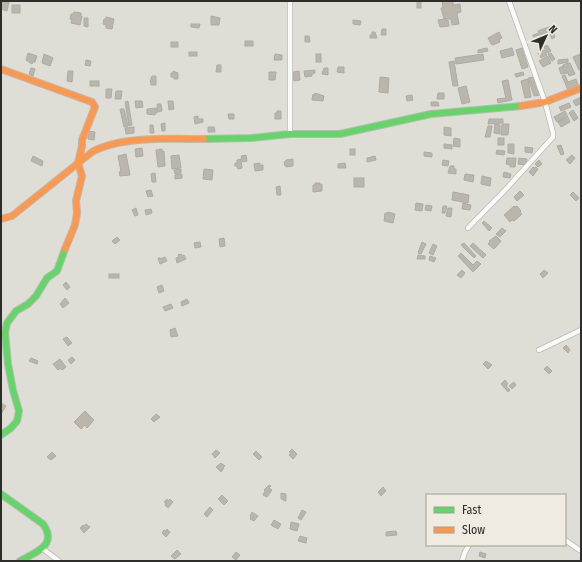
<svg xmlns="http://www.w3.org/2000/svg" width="582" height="562" font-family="'Fira Sans Condensed',sans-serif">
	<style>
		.building { fill: #bab6ac; stroke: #acaba6 }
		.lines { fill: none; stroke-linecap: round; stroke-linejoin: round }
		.street-casing { stroke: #bab9b3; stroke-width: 6 }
		.fast-casing { stroke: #bab9b3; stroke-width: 8 }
		.slow-casing { stroke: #bab9b3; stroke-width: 8 }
		.street { stroke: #fafaf9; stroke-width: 4.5 }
		.fast { stroke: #63d668; stroke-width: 6 }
		.slow { stroke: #ff974d; stroke-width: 6 }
	</style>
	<rect width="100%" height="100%" fill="#deddd6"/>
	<!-- building -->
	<g class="building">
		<path d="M1 1 9 2 7 11 1 9Z"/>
		<rect x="417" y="1" width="4" height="7"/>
		<path d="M442 1H453V5L460 4 461 12 457 13 459 24 452 25 451 19H444L441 8H443Z"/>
		<rect x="12" y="5" width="8" height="8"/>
		<path d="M74 12 81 13V16H82L80 25 71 23 72 19H70L71 14H73Z"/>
		<path d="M211 16 220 18 219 25H211Z"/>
		<path d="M106 17 114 19 112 29 106 28V25L103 24 104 19H106Z"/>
		<path d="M84 18H88V27L84 26Z"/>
		<path d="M445 19V20H448L449 26 440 27 438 20Z"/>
		<path d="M353 20 361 21 360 25 353 24Z"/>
		<path d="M191 24H200L199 28 191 27Z"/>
		<path d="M554 25 556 29 553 30 555 37 552 39 549 32 533 37V35L539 33 538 31Z"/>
		<path d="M382 29H386V35H381Z"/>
		<path d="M372 32H375L377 38H370V35H372Z"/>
		<path d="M499 32 502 38 499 40 500 42 493 45 491 44 488 38Z"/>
		<path d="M305 36H309L310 42H305Z"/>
		<rect x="245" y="41" width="8" height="5"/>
		<rect x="171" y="42" width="7" height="5"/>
		<path d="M547 45 551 51 547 53 544 47Z"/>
		<path d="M487 48 488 51 478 53V50Z"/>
		<path d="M512 48 514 55 502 58 500 51Z"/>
		<path d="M522 48 528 67 522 69 516 50Z"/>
		<path d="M544 50 547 55 541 58 538 53Z"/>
		<rect x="189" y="52" width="8" height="4"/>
		<path d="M28 53 37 56 35 62H33L32 64 26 60Z"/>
		<path d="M551 53 555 59 552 61 548 54Z"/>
		<path d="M44 54 53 58 50 66 42 63Z"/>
		<path d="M275 54 282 55V60H274Z"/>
		<rect x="316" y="54" width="5" height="8"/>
		<path d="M483 54 484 60 456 64 455 58Z"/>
		<path d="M581 54V69L579 70 573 57Z"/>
		<path d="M548 56 551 63 543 67 539 61Z"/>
		<path d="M568 59V62L558 64V60Z"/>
		<path d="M86 60 91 61 90 66 85 65Z"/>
		<path d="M454 61 458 86H453L449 62Z"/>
		<path d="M568 63H570L575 74 569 76 568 73 561 74 559 68 563 66 564 70 566 69V67L564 68 563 65Z"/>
		<path d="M217 65H221V72H216Z"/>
		<path d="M338 67H344V73L337 72Z"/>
		<path d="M31 68 35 69 33 76 29 74Z"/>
		<path d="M324 68H328V75L322 74Z"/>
		<path d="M315 70V73L312 74V76L305 77 304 71Z"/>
		<path d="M68 71H73L72 82 67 81Z"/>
		<path d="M173 71 178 73V79H174V77H171V73H173Z"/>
		<path d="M299 71 300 80 294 81 293 72Z"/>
		<path d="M269 72H276L275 80H269Z"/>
		<path d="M523 72 524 75 516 77 515 74Z"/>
		<path d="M565 75 568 82 576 79 578 85 568 90 562 76Z"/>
		<path d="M152 76H156V85H151V82H150Z"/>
		<path d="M380 77 389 78 388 93 379 92Z"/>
		<path d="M534 77 540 95 534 96 528 78Z"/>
		<path d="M528 79 531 97 525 98 521 81Z"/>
		<path d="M508 80 512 100 498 103 497 99 506 98 502 81Z"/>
		<rect x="90" y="81" width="9" height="5"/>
		<path d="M466 86 470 102 462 104 458 88Z"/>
		<path d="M106 89H112L111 98H106Z"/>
		<path d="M116 91H122L121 99H115Z"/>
		<path d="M315 93 324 96 323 101 312 100 313 94 315 95Z"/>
		<path d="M438 93H444V99H437Z"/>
		<path d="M412 95 413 100 407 101 406 96Z"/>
		<path d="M581 97V103L576 106 573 101Z"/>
		<path d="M128 101 132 125 129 126 125 102Z"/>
		<path d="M135 101H142L143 107 136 108Z"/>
		<path d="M168 101H173L174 109 169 110Z"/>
		<path d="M431 102H438L439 106H431Z"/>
		<path d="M569 103 571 107 561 111 559 107Z"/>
		<path d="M157 104H161L162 111 158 112Z"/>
		<path d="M157 108V113H155V115L147 114V109Z"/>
		<path d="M120 109H124L128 126 124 127Z"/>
		<path d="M573 110 578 118 574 121 569 113Z"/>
		<path d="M277 111H281V119H275V113H277Z"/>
		<path d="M565 111 570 122 561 127 558 122 564 119V118L557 122 554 117Z"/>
		<path d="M228 114H234V119H229Z"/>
		<path d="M198 116V119H203V122L195 124 194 117Z"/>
		<path d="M489 119H503V123L488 124Z"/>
		<path d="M165 123V131H162L161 124Z"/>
		<path d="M495 124 500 125V134L494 133Z"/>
		<path d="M502 124H509L508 135H501Z"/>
		<path d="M150 125H153L154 133H150Z"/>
		<path d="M488 126H492L490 137H485Z"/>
		<path d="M134 127V133L126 134 125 128Z"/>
		<path d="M208 127H214L215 132H208Z"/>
		<path d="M444 127 451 128V136L444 135Z"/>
		<path d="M88 131 95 132 94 140 88 139Z"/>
		<path d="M454 138 460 139V147L453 146Z"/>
		<rect x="498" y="138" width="6" height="7"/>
		<path d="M444 144 452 145V149L444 148Z"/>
		<path d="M508 144H514V154L508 153Z"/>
		<path d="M561 145 564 154 561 155 557 146Z"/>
		<path d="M525 147 533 148 532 153 525 152Z"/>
		<path d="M142 148 143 156 136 157 135 149Z"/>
		<path d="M162 149V152L164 151 165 166 158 167 156 150Z"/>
		<rect x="350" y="149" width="5" height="6"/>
		<path d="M497 150 505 151 504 155 496 154Z"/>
		<path d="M424 152 432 153V157L424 156Z"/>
		<path d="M126 154 130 175 120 176 119 172H121L118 156Z"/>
		<path d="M179 155 181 168 172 169 171 156Z"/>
		<path d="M246 155 247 161 243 162 241 156Z"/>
		<path d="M572 155 575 158 570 164 566 160Z"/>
		<path d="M33 156 43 161 42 166 31 161Z"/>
		<path d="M375 156 376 160 367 162V158Z"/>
		<path d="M507 158H516L515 167H510V165L506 164Z"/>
		<path d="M519 158 527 159 526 165 518 164Z"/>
		<path d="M241 159 242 168 238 169 237 166H235V163H237V160Z"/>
		<path d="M293 159V166L286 167V165L285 166 284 162 286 161V160Z"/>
		<path d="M443 160 449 161 448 166 442 165Z"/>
		<path d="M539 160 542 164 538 167 535 164Z"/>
		<path d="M260 163V165H263V170L255 171 254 164Z"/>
		<path d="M345 163 346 168H338V164Z"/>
		<path d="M450 166H454V169H456V174L448 173Z"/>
		<path d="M533 167 534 168 536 167 538 169 533 176 529 172Z"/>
		<path d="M181 169V173L175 174 174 170Z"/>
		<path d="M204 169 213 170 212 180 203 179Z"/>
		<path d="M504 172 511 174 510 178 503 177Z"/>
		<path d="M155 173 156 182H152L151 174Z"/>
		<path d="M182 174V178L175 179V175Z"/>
		<path d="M465 174 474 175 473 182 464 180Z"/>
		<path d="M482 176 491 178 490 186 481 184Z"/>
		<rect x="354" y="178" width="10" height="9"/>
		<path d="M315 183H320V185L322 184V191L313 192V185H315Z"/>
		<path d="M280 186 281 195H277L276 187Z"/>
		<path d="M151 190 153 196 148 197 146 191Z"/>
		<path d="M520 191 524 195 517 201 514 197Z"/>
		<path d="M453 192 469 195 468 203 452 200Z"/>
		<path d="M573 192 579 198 576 201 570 195Z"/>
		<path d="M416 203 423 204 422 211 415 210Z"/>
		<path d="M463 203 471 205 470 210 462 209Z"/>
		<path d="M426 205 432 206 431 211 425 210Z"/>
		<path d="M443 206H447L445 213H442Z"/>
		<path d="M514 206 515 207 517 206 521 211 520 212 522 214 514 221 512 220 510 222 504 215Z"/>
		<path d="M136 208 138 215 135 216 132 210Z"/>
		<path d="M448 208H452L451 217 446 216Z"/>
		<path d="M151 209 152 213 146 215 145 210Z"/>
		<path d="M388 212 395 214 393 223 384 221 385 213H387Z"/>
		<path d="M484 221 492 228 489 231 482 223Z"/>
		<path d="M502 228 506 231 500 237 496 234Z"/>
		<path d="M496 236 501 241 494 249 488 244 490 242 489 241Z"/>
		<path d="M117 237 120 240 115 244 112 241Z"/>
		<path d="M224 238 225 246 220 247 219 239Z"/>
		<path d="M200 242 201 247 195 248 194 243Z"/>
		<path d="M422 242 426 244 421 254 418 253Z"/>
		<path d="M464 243 476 256 474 258 461 245Z"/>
		<path d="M473 243 486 255 483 258 470 246Z"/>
		<path d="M433 244 437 246 433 255 429 253Z"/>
		<path d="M461 253 473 265 477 261 481 264 473 272 458 256Z"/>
		<path d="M181 254 182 256 184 255 186 259 177 263 176 258 179 257 178 255Z"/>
		<path d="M418 255 425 256V259H417Z"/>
		<path d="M430 256 436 258 434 262 429 260Z"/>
		<path d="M165 257 167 261 160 264 158 258H160V259Z"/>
		<path d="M462 270 465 273 461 278 457 275Z"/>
		<path d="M544 270 548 273 543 278 540 274Z"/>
		<rect x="109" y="274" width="10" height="4"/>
		<path d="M66 282 70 287 67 290 63 285Z"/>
		<path d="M162 285 164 291 159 293 157 287Z"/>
		<path d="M65 298 69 303 63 308 60 304Z"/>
		<path d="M187 299 189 303 182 306 181 302Z"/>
		<path d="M171 304 173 308 165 311 163 307Z"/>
		<path d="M175 328 178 336 171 337 170 330Z"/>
		<path d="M67 337 72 343 68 346 63 339Z"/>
		<path d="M566 345 570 350 568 353 563 348Z"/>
		<path d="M72 357 75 360 71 364 68 360Z"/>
		<path d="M31 358 38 361 37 364 29 361Z"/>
		<path d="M60 359 66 367 62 370 61 368 58 370 53 364Z"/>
		<path d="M486 361 492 365 488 369 483 364Z"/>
		<path d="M547 366 552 371 549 374 544 369Z"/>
		<path d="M505 380 508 384 506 386 510 390 508 392 501 384Z"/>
		<path d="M514 382 516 385 512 389 509 386Z"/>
		<path d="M1 403 6 406 1 414Z"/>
		<path d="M85 411 94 420 87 428 85 425 81 429 74 422Z"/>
		<path d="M156 414 160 417 154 422 151 419Z"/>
		<path d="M292 449 297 454 293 459 289 455 291 453 289 452Z"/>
		<path d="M216 450 220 453 215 458 212 454Z"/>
		<path d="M256 451 262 457 259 460 253 454Z"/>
		<path d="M52 452 56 456 51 460 47 457Z"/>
		<path d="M221 463 225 466 223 467 224 468 221 472 216 467Z"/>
		<path d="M269 485 271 486 269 488 272 490 267 497 263 495 265 491 264 490Z"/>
		<path d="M383 487 386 491 381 496 378 492Z"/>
		<path d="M281 493 286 494V501L283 500V499H281Z"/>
		<path d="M222 495 228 501 224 505 218 499Z"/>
		<path d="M167 499 168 501 170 499 173 502 168 508 165 505 166 503 164 502Z"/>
		<path d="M210 507 213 510 207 517 204 514Z"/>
		<path d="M302 510 306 512 301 520 298 518Z"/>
		<path d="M252 512 258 516 254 521 250 519 251 517 250 516Z"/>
		<path d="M274 520 281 524 278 529 271 525Z"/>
		<path d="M291 522 299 524 297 531 290 529Z"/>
		<path d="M86 524 90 527 84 533 80 528 83 525 84 526Z"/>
		<path d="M167 529 170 532 166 537 162 533 164 530 166 531Z"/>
		<path d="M396 531 397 535 386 536V532Z"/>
		<path d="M300 536 307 538 306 543 298 541Z"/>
		<path d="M177 550 181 554 175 559 171 556Z"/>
		<path d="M236 552 240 555 236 560 232 557Z"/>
		<path d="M480 552 486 554 485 558 479 556Z"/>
	</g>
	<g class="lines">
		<defs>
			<g id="street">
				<path d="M290 1V134"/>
				<path d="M468 228 507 188 553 137V133L545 102 509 1"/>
				<path d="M539 350 581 330"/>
				<path d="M565 540 581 551"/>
				<path d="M43 549 59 561"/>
				<path d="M462 561 465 552 469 545"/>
			</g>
			<g id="fast">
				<path d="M204 139 251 138 290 134H340L431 114 521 106"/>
				<path d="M1 435 11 428 17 421 19 411 13 390 8 364 5 333 7 323 16 311 28 304 36 296 47 278 57 271 65 249"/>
				<path d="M1 494 43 524C58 545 36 552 20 561"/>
			</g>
			<g id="slow">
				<path d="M1 69 92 102 95 107 82 140V146L78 163 82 176 76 201 77 213 75 225 65 249"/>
				<path d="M521 106 545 102 581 88"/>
				<path d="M1 219 12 216 92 152C121 136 171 139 204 139"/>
			</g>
		</defs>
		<!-- street casing -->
		<use href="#street" class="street-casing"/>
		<!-- fast casing -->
		<use href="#fast" class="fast-casing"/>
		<!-- slow casing -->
		<use href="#slow" class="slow-casing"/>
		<!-- street -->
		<use href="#street" class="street"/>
		<!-- fast -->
		<use href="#fast" class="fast"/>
		<!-- slow -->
		<use href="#slow" class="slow"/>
	</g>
	<!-- border -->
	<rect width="582" height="562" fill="none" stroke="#2f2d29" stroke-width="4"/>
	<!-- legend -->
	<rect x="426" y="494" width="140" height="52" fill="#efebe0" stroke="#a29f97"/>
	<rect x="434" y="507" width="20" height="6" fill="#63d668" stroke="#a29f97"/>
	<text x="462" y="514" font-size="12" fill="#2f2d29">Fast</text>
	<rect x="434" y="527" width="20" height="6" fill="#ff974d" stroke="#a29f97"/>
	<text x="462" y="534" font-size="12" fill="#2f2d29">Slow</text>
	<!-- north arrow -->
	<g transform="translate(546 36) rotate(46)" stroke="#efebe0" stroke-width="3" paint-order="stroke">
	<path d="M0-3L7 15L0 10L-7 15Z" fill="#2f2d29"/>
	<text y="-6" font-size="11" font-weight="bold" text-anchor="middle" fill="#2f2d29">N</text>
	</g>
</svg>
